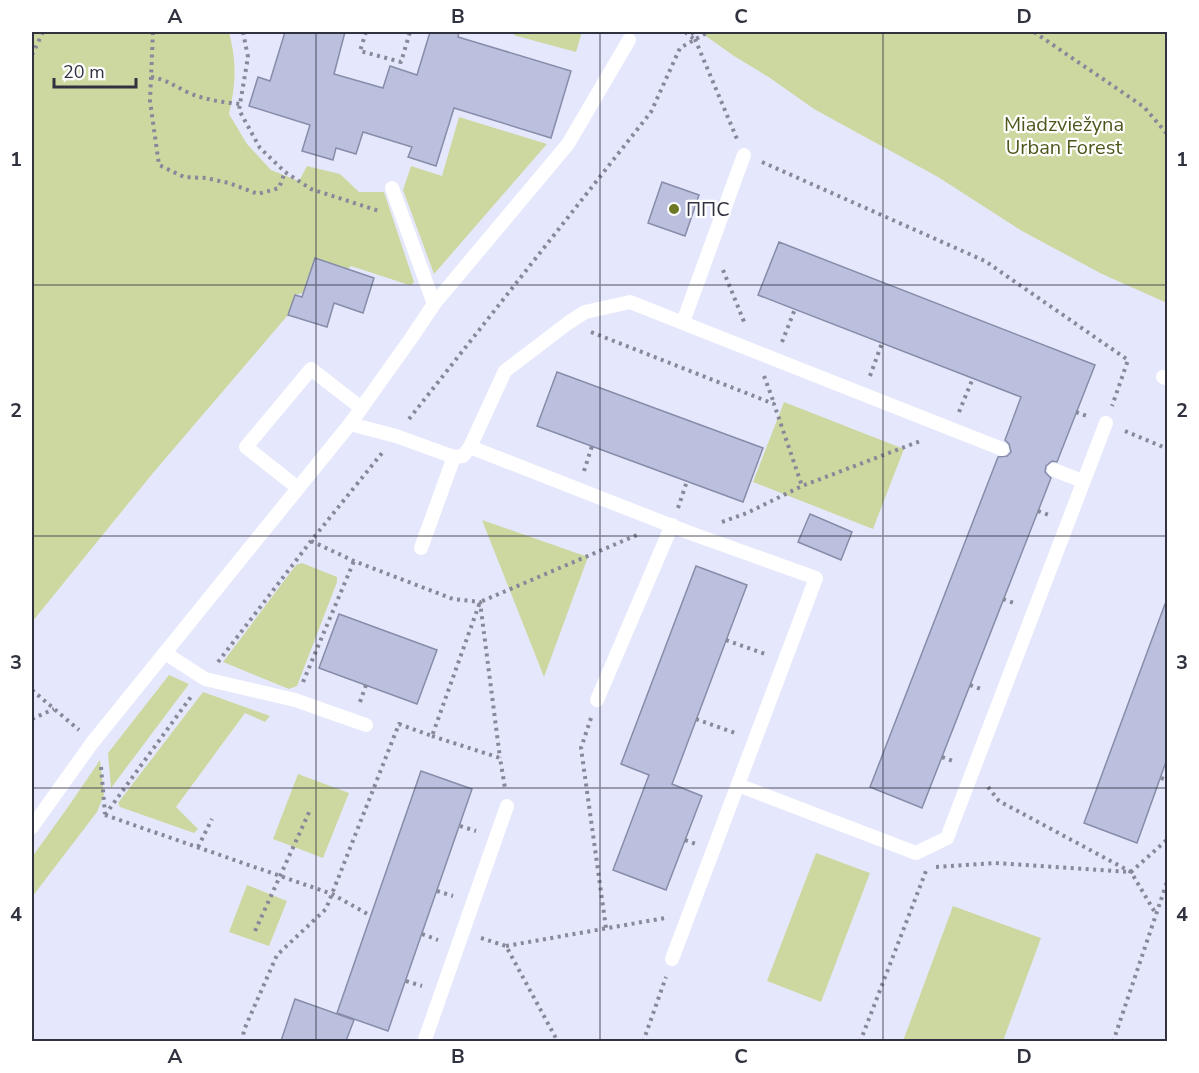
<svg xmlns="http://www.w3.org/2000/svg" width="1199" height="1073" font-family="'Nunito Sans',sans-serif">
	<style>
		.green { fill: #cdd8a1 }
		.building { fill: #bbc0df; stroke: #878ca9; stroke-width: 1.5 }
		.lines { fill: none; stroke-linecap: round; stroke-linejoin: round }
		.path { stroke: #878999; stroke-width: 4; stroke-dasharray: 3 4.5; stroke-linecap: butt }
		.lane { stroke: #fff; stroke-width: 14 }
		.grid { fill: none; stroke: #30323f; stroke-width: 1.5; stroke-opacity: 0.55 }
		.poi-dot { fill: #6d7824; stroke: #fff; stroke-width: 2 }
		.labels { text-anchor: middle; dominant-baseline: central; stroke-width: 4.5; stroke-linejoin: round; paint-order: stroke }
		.park-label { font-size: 20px; fill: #4f571d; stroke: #fff }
		.poi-label { font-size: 20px; fill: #30323f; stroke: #fff; text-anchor: start }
		.neatline { fill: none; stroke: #30323f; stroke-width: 2 }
		.grid-label { font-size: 20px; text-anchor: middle; font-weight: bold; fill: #30323f }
	</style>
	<rect width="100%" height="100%" fill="#e5e8fc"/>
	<!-- green -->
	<g class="green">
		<path d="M32 32H229C237 64 236 82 229 114L247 144 271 170 299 181 307 166 340 174 359 192H384L414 282 411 285 406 284 351 266 348 269 315 258 303 293 295 295 288 315 153 473 32 622Z"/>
		<path d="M520 32H582L576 52 513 35Z"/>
		<path d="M700 32H1167V303L1102 274 1022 231 938 177 814 109 770 78 734 56Z"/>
		<path d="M459 117 547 144 434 274 403 190 411 166 442 176Z"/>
		<path d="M784 402 904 449 873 529 753 482Z"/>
		<path d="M482 520 588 557 544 677Z"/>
		<path d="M302 563 337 577V582L297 686 289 689 223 662 296 565Z"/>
		<path d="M169 675 189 684 111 788 108 753Z"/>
		<path d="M203 692 270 716 265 722 245 713 176 807 198 829 194 833 120 807 118 803Z"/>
		<path d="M100 760 104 795 97 812 32 897V857L68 807Z"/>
		<path d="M298 774 349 793 323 858 273 839Z"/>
		<path d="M816 853 870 873 821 1002 767 981Z"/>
		<path d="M247 885 287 901 269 946 229 932Z"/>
		<path d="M953 906 1041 938 1003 1041H903Z"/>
	</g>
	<!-- building -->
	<g class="building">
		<path d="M285 32H345L334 74 383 88 390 66 417 75 430 32H459L458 37 571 71 551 138 454 108 436 166 408 157 412 147 363 132 356 154 336 148 333 160 302 151 310 125 249 106 258 77 270 81Z"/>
		<path d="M662 182 699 195 685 236 648 223Z"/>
		<path d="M779 242 1095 365 1057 462 1052 461 1046 466 1045 472 1051 478 922 808 870 787 998 457 1007 456 1011 452 1009 444 1005 440 1021 397 758 295Z"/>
		<path d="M315 258 374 278 363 313 334 303 327 327 288 315 295 295 302 297Z"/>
		<path d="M557 372 763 448 743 502 537 426Z"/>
		<path d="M810 514 852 532 841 560 798 542Z"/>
		<path d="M696 566 747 585 672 784 702 796 666 890 613 870 649 775 621 764Z"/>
		<path d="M1165 604H1167V759L1137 843 1084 823Z"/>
		<path d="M339 614 437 650 417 704 319 668Z"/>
		<path d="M421 771 472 789 388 1031 337 1013Z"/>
		<path d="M295 999 354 1020 346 1041H281Z"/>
	</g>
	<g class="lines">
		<!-- path -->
		<g class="path">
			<path d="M153 32 150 101 159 165 184 177 206 178 229 183 258 194 279 188 285 172"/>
			<path d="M243 32 248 57 239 110 260 148 285 172 311 189 379 211"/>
			<path d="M366 32 360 51 401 62 410 32H407"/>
			<path d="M685 32 694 39"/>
			<path d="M692 32 737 139"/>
			<path d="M1034 32 1144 107 1168 135"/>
			<path d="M32 55 43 32"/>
			<path d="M151 77C165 79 175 86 187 92 205 100 222 102 240 104"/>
			<path d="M762 162 985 261 1128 360 1112 406"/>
			<path d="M723 270 745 324"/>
			<path d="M591 332 774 404 802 486"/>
			<path d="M782 342 795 309"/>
			<path d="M764 376 774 403"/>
			<path d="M870 376 882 343"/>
			<path d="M959 412 973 378"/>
			<path d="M1076 412 1087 416"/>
			<path d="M409 419 651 112 680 48 708 32"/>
			<path d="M1125 431 1168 449"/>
			<path d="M584 471 592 446"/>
			<path d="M678 508 687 481"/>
			<path d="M1038 511 1049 515"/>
			<path d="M722 522 747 513 802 486 923 440"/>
			<path d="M311 541 354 561 453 599 480 602 500 758"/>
			<path d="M1003 599 1017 604"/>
			<path d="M726 640 768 655"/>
			<path d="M218 662 311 541 382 453"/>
			<path d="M303 682 354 561"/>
			<path d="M970 685 984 690"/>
			<path d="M32 690 79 730"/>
			<path d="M360 702 366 685"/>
			<path d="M591 718 581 748 606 928"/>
			<path d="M32 719 54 709"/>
			<path d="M696 719 738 734"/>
			<path d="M432 736 500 758 505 788"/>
			<path d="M942 757 956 762"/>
			<path d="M101 767 105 814"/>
			<path d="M1161 778 1168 780"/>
			<path d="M988 787 999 801 1131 872 1156 914"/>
			<path d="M105 815 193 694"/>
			<path d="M105 815 332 894 371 916"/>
			<path d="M460 826 476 831"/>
			<path d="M685 840 696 844"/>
			<path d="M198 847 212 819"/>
			<path d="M936 867 994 863 1131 872 1168 839"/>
			<path d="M437 891 453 896"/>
			<path d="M255 931 311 808"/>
			<path d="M422 934 438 940"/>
			<path d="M481 938 506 946 558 1042"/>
			<path d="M506 946 665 918"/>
			<path d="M406 981 422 986"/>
			<path d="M242 1042 244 1030 277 955 326 909 399 724 432 736 480 602 637 535"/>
			<path d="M643 1042 666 977"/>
			<path d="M860 1042 926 871"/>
			<path d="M1113 1042 1168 879"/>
		</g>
		<!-- lane -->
		<g class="lane">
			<path d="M392 188 434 304"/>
			<path d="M683 322 744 155"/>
			<path d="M1163 377 1168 379"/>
			<path d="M350 424 396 436 454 457 463 456 470 447 690 533 816 578 672 959"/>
			<path d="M470 447 505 371 568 323 585 312 630 302 1002 449"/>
			<path d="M1054 470 1083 481"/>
			<path d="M298 488 246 447 311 369 360 407"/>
			<path d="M421 548 454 457"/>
			<path d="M165 653 205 679 295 700 366 725"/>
			<path d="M597 700 672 525"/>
			<path d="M738 785 916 853 947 838 1106 423"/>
			<path d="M32 827 92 743 350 424 412 337 434 304 568 144 629 40"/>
			<path d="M424 1042 507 806"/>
		</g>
	</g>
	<!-- grid -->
	<path class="grid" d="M316 32V1042M600 32V1042M883 32V1042M32 285H1168M32 536H1168M32 788H1168"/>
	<!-- markers -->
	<circle class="poi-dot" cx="674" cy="209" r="6"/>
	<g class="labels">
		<!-- park labels -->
		<g class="park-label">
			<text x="1064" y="124">Miadzviežyna<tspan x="1064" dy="23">Urban Forest</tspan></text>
		</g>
		<!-- poi labels -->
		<g class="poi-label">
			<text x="686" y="209">ППС</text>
		</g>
	</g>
	<!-- border -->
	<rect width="1199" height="1073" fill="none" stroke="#ffffff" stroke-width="66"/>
	<!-- scale -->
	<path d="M54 78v9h82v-9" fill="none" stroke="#30323f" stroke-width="3"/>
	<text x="63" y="78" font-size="18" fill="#30323f" stroke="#ffffff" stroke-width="4.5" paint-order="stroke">20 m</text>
	<rect x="33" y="33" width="1133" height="1007" class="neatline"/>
	<g class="grid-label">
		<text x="175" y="23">A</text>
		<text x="458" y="23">B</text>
		<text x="741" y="23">C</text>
		<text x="1024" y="23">D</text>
		<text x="16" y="166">1</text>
		<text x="1182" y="166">1</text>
		<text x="16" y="417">2</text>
		<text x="1182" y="417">2</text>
		<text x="16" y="669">3</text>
		<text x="1182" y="669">3</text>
		<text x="16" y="921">4</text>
		<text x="1182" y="921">4</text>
		<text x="175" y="1063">A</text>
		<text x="458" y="1063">B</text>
		<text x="741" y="1063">C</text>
		<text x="1024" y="1063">D</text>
	</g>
</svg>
